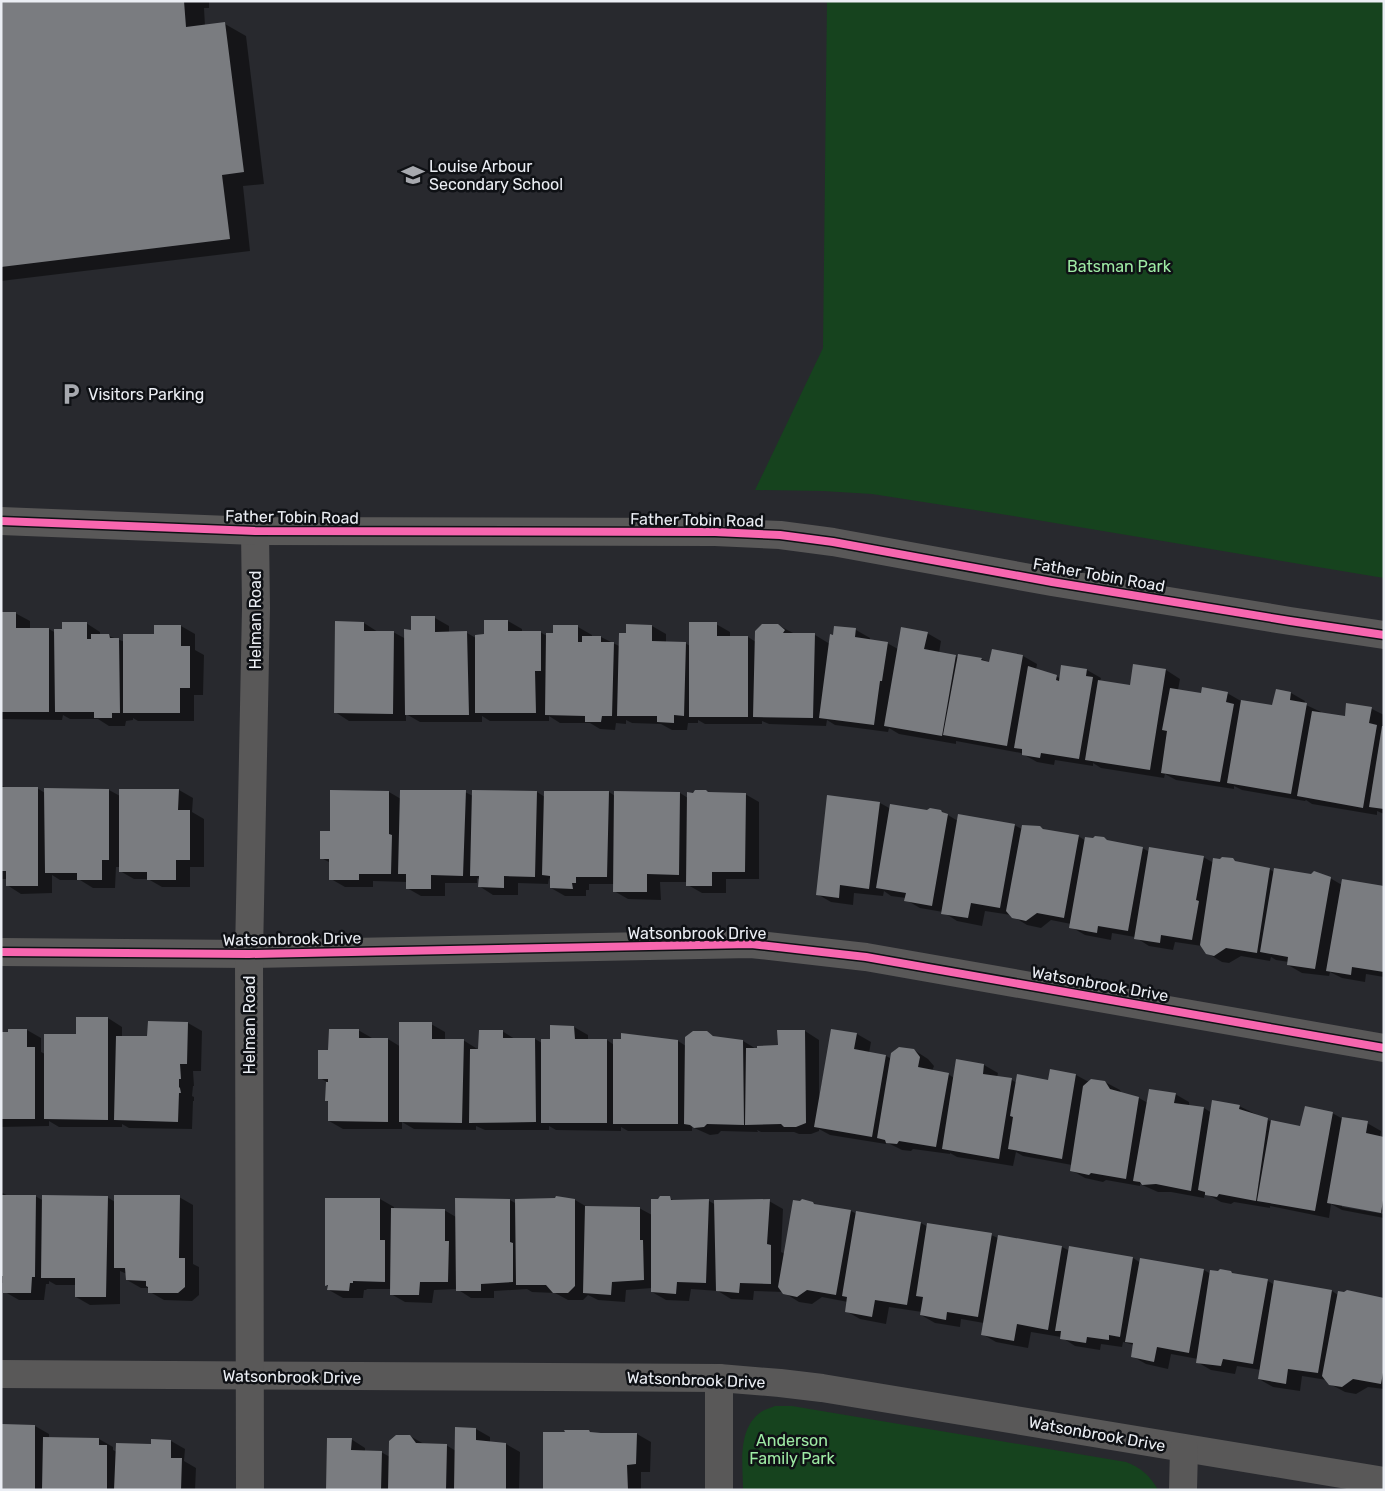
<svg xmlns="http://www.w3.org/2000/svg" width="1385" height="1491" font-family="Rubik,sans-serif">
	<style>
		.green { fill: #16431e }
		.shadow { fill: #0007 }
		.building { fill: #7a7c80 }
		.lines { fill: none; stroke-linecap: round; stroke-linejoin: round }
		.minor { stroke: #595858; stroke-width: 28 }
		.tertiary { stroke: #595858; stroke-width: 28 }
		.cycleway-casing { stroke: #0f1115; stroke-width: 11 }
		.cycleway { stroke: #f766af; stroke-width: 8 }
		.labels { text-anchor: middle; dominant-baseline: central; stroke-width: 5; stroke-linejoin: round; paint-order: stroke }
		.poi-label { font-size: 16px; fill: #ebeef4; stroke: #0f1115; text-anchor: start }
		.park-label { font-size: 16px; fill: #9eeaa4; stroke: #0f1115 }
		.street-label { font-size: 16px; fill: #ebeef4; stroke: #0f1115 }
	</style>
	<rect width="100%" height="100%" fill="#28292e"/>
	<!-- green -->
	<g class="green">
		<path d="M827 1H1384V578L1007 515 872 494 823 491 755 490 823 348Z"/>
		<path d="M775 1406H792L1126 1462C1141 1468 1150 1475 1158 1490H743C743 1464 737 1429 761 1412 765 1409 771 1408 775 1406Z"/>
	</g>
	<!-- shadow -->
	<g class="shadow">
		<path d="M1 1H209V8H204L205 26 225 24 246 36 264 184 243 186 250 251 1 281Z"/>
		<path d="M15 613 30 621V629H49L56 633 86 623 100 632V636H109L125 642 156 636 181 626 195 634V650L204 655 203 695H194V721H138L133 718V720L126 721 125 726H109L98 719H70L63 715 62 720 1 719V620Z"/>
		<path d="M412 618H435L449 626V633H467L476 638 485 636V621H508L522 629V632H540L547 636 554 634V626L578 627 592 635V637H601L619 646 627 635V626H652L666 634V643H685L690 646 716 624 730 632V637H748L756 642 778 625 793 633 815 635 830 644 834 636 835 627 856 630 870 638V641L887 643 898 649 927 633 941 641 939 653 958 657 959 655 982 659 990 663 993 651 1023 656 1037 664 1036 670 1060 678 1087 670 1101 678 1100 681 1131 686 1134 666 1166 670 1180 679 1178 690 1202 695 1227 693 1241 701 1273 707 1276 690 1291 693 1305 701 1304 704 1321 712V714L1346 718 1348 705 1372 709 1384 715V814L1377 811V815L1312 804 1306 800 1305 801 1242 790 1234 786V789L1176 780 1165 774 1164 778 1101 768 1093 763V766L1055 760 1054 765 1037 762 1021 753 956 741V744L899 734 889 728 888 732 835 725 827 720 826 726 769 724 762 721V724H705L698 720V723H688L687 730H672L661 724 632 723 626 720V724L616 723 615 730 600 729 590 723H560L549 716V721H490L482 716V722H420L406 714V721H349L335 712 336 623H364L378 632H393L406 639 412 631Z"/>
		<path d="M1 785 8 789 37 788 45 793 109 790 120 796 179 790 193 798 192 812 204 819V867H190V887H162L148 879H134L120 871V867H116L115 888H93L80 880H60L52 875V893L21 894 7 885V879H1Z"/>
		<path d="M706 791 710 794H745L759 802V879H726V893H702L688 885V882H660L661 900 628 899 614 891V884H589V890H586V896H565L551 888V880L549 878 548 884 518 883V895H493L479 886 480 880 477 878V883H445V896H421L407 888V882L373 881V887H345L331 879V863L321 858 331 832 389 792 401 799 465 792 473 796 537 792 545 797 609 792 615 796 680 793 688 798V794Z"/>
		<path d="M880 803 891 809 941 811 958 821 1014 825 1022 829 1040 827 1047 831 1078 836 1086 841 1110 842 1142 848 1150 852 1203 857 1214 863 1233 860 1240 864 1269 869 1274 872 1330 878 1342 885 1384 887V977L1366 974 1365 982 1342 978 1330 972 1329 976 1302 973 1288 965 1289 962 1276 960 1271 957 1270 961 1241 956 1229 963 1222 962 1207 953 1202 946 1175 942 1173 950 1149 946 1135 937 1112 933 1111 940 1085 935 1071 927V924L1051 920 1041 928 1027 925 1011 915 985 911 982 926 957 921 943 912 920 908 906 900V898L891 896 884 891 883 896 854 893 853 905 831 902 817 894Z"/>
		<path d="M77 1018H108L122 1027V1037L148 1038 188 1023 202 1031 201 1071H193L194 1086H193L192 1096 194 1097V1101H193L192 1129 129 1128 122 1124V1127H59L49 1121V1126L1 1127V1034L27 1030 41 1038V1052L45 1054 77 1036Z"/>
		<path d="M431 1024 445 1032V1040H463L479 1050 502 1031 515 1039H535L542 1043 551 1041 574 1027 588 1035V1040H607L614 1045 678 1041 686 1046 706 1032 717 1038 743 1041 758 1050 779 1047 805 1031 819 1040V1098L832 1030 857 1034 871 1042 869 1053 886 1056 892 1059 914 1050 928 1059 934 1066 932 1071 948 1074 954 1078 984 1065 998 1073 997 1077 1012 1080 1017 1083 1049 1081 1051 1070 1076 1075 1089 1082H1105L1120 1090 1121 1093 1139 1098 1148 1103 1175 1094 1189 1102V1106L1204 1108 1212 1113 1239 1106 1272 1122 1301 1127 1332 1113 1343 1119 1367 1123 1381 1131 1380 1137 1384 1138V1212L1342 1204V1207L1384 1214V1218L1342 1210 1331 1204 1329 1218 1270 1206V1208L1234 1202 1231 1204 1221 1202 1205 1193 1204 1198 1171 1192H1158L1140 1184V1186L1106 1180 1103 1182 1085 1178 1071 1170 1072 1165 1023 1156 1016 1152 1013 1166 957 1157 950 1153V1154L913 1149 911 1151 902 1150 886 1142V1144L830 1135 819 1129V1131L811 1134H799L794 1132H761L757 1130 758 1132 721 1131 718 1134 710 1135 692 1127V1131H628L621 1127V1131L556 1130 549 1126V1130H485L476 1126V1130L414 1129 402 1122V1129H343L329 1121V1102L327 1101V1082L320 1078 330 1052 358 1030 372 1038 388 1039 401 1047Z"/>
		<path d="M1 1192 8 1196H35L44 1201 107 1197 115 1202 179 1197 193 1205V1264L199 1267V1295L192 1301 164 1300 150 1292V1288H141L127 1280V1274L120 1271V1304L90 1305 76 1297V1285H56L49 1281V1284H46L44 1300H19L5 1292 4 1283H1Z"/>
		<path d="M669 1198 675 1201H709L716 1205 769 1201 783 1209 781 1252 785 1254 812 1203 818 1206 851 1211 857 1214V1212L921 1223 928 1227 991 1235 998 1238 1062 1247 1070 1251V1248L1133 1258 1141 1263 1204 1270 1211 1274 1236 1275 1268 1281 1275 1285 1332 1291 1338 1295 1384 1299V1389L1368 1387 1356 1394 1345 1392 1330 1384 1327 1380 1302 1376 1300 1391 1273 1387 1259 1379 1261 1370 1237 1366 1235 1374 1211 1370 1197 1362 1198 1359 1171 1354 1168 1369 1146 1364 1132 1356 1134 1345 1123 1342 1122 1347 1101 1344 1100 1350 1075 1346 1061 1337 1031 1332 1028 1348 996 1342 982 1334 984 1323 961 1319 960 1327 935 1323 921 1315 922 1312 889 1307 886 1324 860 1319 846 1311 848 1302 822 1297 812 1304 799 1302 783 1292 754 1291 753 1300 731 1299 718 1291 691 1289 689 1301 666 1300 652 1292V1288L626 1290 625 1302 598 1300 588 1295 583 1300H568L555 1293 532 1292 527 1289 494 1291V1298H471L457 1289 434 1290 432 1303 405 1302 391 1294V1289H366L367 1290H364L363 1298H343L329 1290V1287L326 1285 327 1199H380L394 1207V1209L444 1210 456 1217 510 1200 517 1204 575 1200 589 1208H639L652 1215Z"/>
		<path d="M3 1426H35L49 1434V1438L99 1439 113 1447V1450L117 1452 171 1441 185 1449 184 1461 196 1468 195 1490H1V1443H3Z"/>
		<path d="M476 1429 490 1437V1443L506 1444 520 1452 519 1490H328L351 1439 365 1448V1452H381L390 1457 410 1436 424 1444 446 1445 456 1451Z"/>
		<path d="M589 1431 593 1434H637L651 1442 650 1472H641V1490H544Z"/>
	</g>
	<!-- building -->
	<g class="building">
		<path d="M1 1H184L186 27 225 22 244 172 222 175 230 239 1 267Z"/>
		<path d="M1 612H16V628H49V712H1Z"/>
		<path d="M411 616H435V632L467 631 469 715H405L404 629 411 630Z"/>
		<path d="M484 620H508V631H541V671H535L536 713H475V635L484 634Z"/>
		<path d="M335 621 364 622V631H394L393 714 334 713Z"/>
		<path d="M62 622H87V639H91V634H109L110 638H119L120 713H112V718H94V712H55L54 629H62Z"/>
		<path d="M689 622H717V636H748V717H689Z"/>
		<path d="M626 624 652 625V641L686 642 684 716 674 715V723L657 722V716H617L619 633H626Z"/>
		<path d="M762 624H778L785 630 783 633H815L813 718 753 717 755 631Z"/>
		<path d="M154 625H181V646H190V688H180V713H123V634H154Z"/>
		<path d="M553 625H578V642H582V636H601V642H614L612 716H602L601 722H585V716L545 715 546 633H553Z"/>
		<path d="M834 626 856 628 855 637 888 642 882 681H880L874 725 819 718 830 634 833 635Z"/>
		<path d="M901 627 928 632 924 649 956 655 942 736 884 726Z"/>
		<path d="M992 649 1023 655 1007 746 943 735 958 654 982 658 981 660 989 662Z"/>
		<path d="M1133 664 1166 669 1150 770 1085 760 1098 680 1130 685Z"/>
		<path d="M1061 665 1087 669 1086 676 1093 677 1079 759 1041 753 1040 758 1022 755V749L1014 748 1028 666 1057 675 1056 680 1059 681Z"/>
		<path d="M1202 687 1228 692 1226 702 1234 704 1220 782 1161 773 1167 731 1162 730 1170 688 1201 693Z"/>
		<path d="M1276 689 1291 692 1290 700 1307 703 1291 794 1227 783 1241 700 1272 705Z"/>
		<path d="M1346 703 1372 707 1369 723 1377 725 1363 808 1297 796 1312 711 1345 716Z"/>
		<path d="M1382 726H1384V809L1369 807Z"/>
		<path d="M1 787H38V886H6V871H1Z"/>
		<path d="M44 788 109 789V860H102V880H77V873H45Z"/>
		<path d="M119 789H179L178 810H190V860H176V880H147V872H119Z"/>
		<path d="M330 790 389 791V834L392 835 391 874H359V880H329V859H320V831H330Z"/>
		<path d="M400 790H466L463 876 431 875V889H406V874H398Z"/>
		<path d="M472 790 537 791 535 877 504 876V888L478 887 479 876H470Z"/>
		<path d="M695 790H706L708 792 746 793 745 872H712V886H686L687 792 693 793Z"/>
		<path d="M544 791H609L607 877H576V883H572L573 889 550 888V876L542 875Z"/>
		<path d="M614 791 680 792 679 875 647 874V892H613Z"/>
		<path d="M827 795 880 802 869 889 840 885 839 898 816 895Z"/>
		<path d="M890 804 927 810 930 808 941 810 942 812 948 814 932 906 904 901 906 893 876 888Z"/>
		<path d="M958 814 1015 824 1000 908 971 903 968 918 941 914Z"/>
		<path d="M1022 825 1040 826 1043 829 1079 835 1064 918 1037 913 1026 921 1012 918 1006 911Z"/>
		<path d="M1095 836 1104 837 1107 840 1143 847 1128 931 1098 926 1097 933 1069 928 1085 837 1093 838Z"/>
		<path d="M1149 847 1204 856 1196 900 1199 901 1192 940 1161 935 1160 943 1134 939Z"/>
		<path d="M1222 857 1233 858 1235 861 1270 868 1257 953 1226 948 1214 956 1206 954 1200 945 1213 858 1220 859Z"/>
		<path d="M1274 868 1311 874 1314 871 1331 877 1315 969 1287 965 1288 957 1260 952Z"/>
		<path d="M1342 879 1384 886V972L1352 967 1351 975 1326 971Z"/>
		<path d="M76 1017H108V1120L44 1119V1034H76Z"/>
		<path d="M148 1021 188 1022 187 1064H180L181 1079H179V1087L180 1088 181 1093H179L178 1122 114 1120 116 1036H147Z"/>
		<path d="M399 1022H432V1039H464L462 1123 399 1122Z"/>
		<path d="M550 1025 574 1026 575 1039H607V1123H541V1039H550Z"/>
		<path d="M8 1029H27V1047H35V1119H1V1032H8Z"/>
		<path d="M329 1029H359V1038H388V1122L328 1121V1101H325L326 1082H328V1079H318V1050H328Z"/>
		<path d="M831 1029 857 1033 854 1049 886 1055 872 1137 814 1127Z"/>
		<path d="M479 1030H503V1038H535L536 1122 469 1123 470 1049H478Z"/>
		<path d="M777 1030H805L806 1123 796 1127H784L781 1124 745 1125 746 1048H757V1046L778 1045Z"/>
		<path d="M693 1031H707L713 1036 743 1040 744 1125 707 1124 704 1127 694 1128 690 1125 684 1124 685 1037Z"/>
		<path d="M621 1033 678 1040V1124H613V1039H621Z"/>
		<path d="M899 1047 914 1049 920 1057 918 1067 949 1073 936 1147 899 1141 897 1144 886 1143 885 1140 877 1138 891 1053Z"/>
		<path d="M956 1059 984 1064 983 1074 1012 1078 999 1159 942 1149Z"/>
		<path d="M1050 1069 1076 1074 1062 1159 1008 1149 1013 1117 1010 1116 1017 1074 1048 1080Z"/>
		<path d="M1091 1079 1105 1081 1110 1089 1139 1097 1126 1179 1091 1173 1089 1175 1070 1171 1083 1086Z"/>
		<path d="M1149 1089 1176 1093 1174 1103 1204 1107 1191 1191 1156 1184 1142 1185 1140 1182 1133 1181Z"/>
		<path d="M1212 1100 1240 1105 1239 1109 1268 1118 1256 1201 1219 1194 1217 1197 1205 1195V1192L1198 1190Z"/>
		<path d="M1305 1106 1333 1112 1315 1211 1257 1201 1271 1120 1300 1126Z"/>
		<path d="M1342 1117 1368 1121 1366 1133 1384 1137V1194L1381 1213 1327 1203Z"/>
		<path d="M1 1195H36L35 1277H32L31 1293H3V1276H1Z"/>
		<path d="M42 1195 108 1196 106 1297H75V1278H41Z"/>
		<path d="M114 1195H180L179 1258H185V1287L178 1293H148V1287L146 1286V1281L126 1280 125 1268H114Z"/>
		<path d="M556 1196 575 1199V1286L568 1293H553L546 1285H516L515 1199 555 1198Z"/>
		<path d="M660 1196H670L671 1200 709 1199 706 1283 677 1282 676 1294 651 1292V1199H658Z"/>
		<path d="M325 1198H380V1240H385V1282L353 1281V1283H350L349 1291 327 1290 328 1285 325 1286Z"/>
		<path d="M455 1198 510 1199V1242L513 1243V1282L481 1284V1291H456Z"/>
		<path d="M770 1199 767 1244 771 1245V1284L740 1283 739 1293 716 1291 714 1200Z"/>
		<path d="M802 1199 813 1202 814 1204 851 1210 836 1295 807 1290 797 1297 783 1294 778 1287 793 1200 800 1201Z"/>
		<path d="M585 1206 640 1207V1240H643L644 1280 612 1282 611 1295 583 1293Z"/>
		<path d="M391 1208 445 1209V1241H449L448 1282H420L419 1295H390Z"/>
		<path d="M856 1211 921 1222 907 1305 875 1300 872 1317 845 1312 847 1297 842 1296Z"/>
		<path d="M927 1223 992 1233 978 1317 947 1312 946 1320 920 1315 923 1297 916 1296Z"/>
		<path d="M998 1235 1062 1246 1048 1330 1017 1324 1014 1341 981 1335Z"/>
		<path d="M1069 1246 1133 1257 1120 1337 1109 1335V1340L1087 1337 1086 1343 1060 1339 1061 1331H1055Z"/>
		<path d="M1140 1258 1204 1269 1189 1353 1157 1347 1154 1362 1131 1357 1133 1343 1125 1342Z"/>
		<path d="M1220 1269 1231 1271 1232 1273 1268 1279 1253 1364 1223 1359 1221 1366 1196 1363 1210 1270 1218 1271Z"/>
		<path d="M1274 1280 1332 1290 1318 1373 1288 1369 1286 1384 1258 1379Z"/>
		<path d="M1347 1290 1384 1298V1367L1381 1384 1353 1379 1342 1387 1329 1385 1322 1376 1338 1291 1344 1292Z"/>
		<path d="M2 1424 35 1425V1490H1Z"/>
		<path d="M455 1427 476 1428V1440L506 1443V1490H454Z"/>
		<path d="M564 1430H589L590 1432 601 1433H637L636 1464 627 1465 628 1490H543V1432H565Z"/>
		<path d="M396 1435H410L416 1443 447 1444 446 1490H388L389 1441Z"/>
		<path d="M43 1437 99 1438V1445H107V1490H42Z"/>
		<path d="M327 1438H352L351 1450 382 1451 381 1490H326Z"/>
		<path d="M151 1439 171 1440V1458H182L181 1490H114L116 1443 151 1444Z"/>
	</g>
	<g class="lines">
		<!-- minor -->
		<g class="minor">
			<path d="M1 952 249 954 751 944 866 957 1384 1048"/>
			<path d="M1 1374 719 1378 780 1383 822 1388 1384 1481"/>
			<path d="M250 1490 249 954 256 608 255 531"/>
			<path d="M719 1490V1378"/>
			<path d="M1183 1490 1184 1449"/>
		</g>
		<!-- tertiary -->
		<path class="tertiary" d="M1 521 255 531 715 532 780 535 833 542 1052 582 1290 621 1384 635"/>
		<defs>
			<g id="cycleway">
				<path d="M1 521 255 531 715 532 780 535 833 542 1052 582 1290 621 1384 635"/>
				<path d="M1 952 249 954 751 944 866 957 1384 1048"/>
			</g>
		</defs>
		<!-- cycleway casing -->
		<use href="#cycleway" class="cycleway-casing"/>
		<!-- cycleway -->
		<use href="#cycleway" class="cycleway"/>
	</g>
	<!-- icons -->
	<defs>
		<symbol id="school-bare" viewBox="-9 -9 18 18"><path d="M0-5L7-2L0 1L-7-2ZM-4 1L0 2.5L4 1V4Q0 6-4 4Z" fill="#a7a9af" stroke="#0f1115" stroke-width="2.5" paint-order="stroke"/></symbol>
		<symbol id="parking-bare" viewBox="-9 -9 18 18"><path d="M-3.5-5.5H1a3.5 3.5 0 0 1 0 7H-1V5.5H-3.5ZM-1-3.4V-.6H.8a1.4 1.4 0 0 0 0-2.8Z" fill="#a7a9af" stroke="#0f1115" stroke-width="2.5" paint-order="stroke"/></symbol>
	</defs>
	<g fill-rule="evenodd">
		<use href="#school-bare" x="397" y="159" width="32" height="32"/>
		<use href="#parking-bare" x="55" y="378" width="32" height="32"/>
	</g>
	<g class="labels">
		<!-- poi labels -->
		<g class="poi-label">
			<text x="429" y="166">Louise Arbour<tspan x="429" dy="18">Secondary School</tspan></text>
			<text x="88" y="394">Visitors Parking</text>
		</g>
		<!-- park labels -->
		<g class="park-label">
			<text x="1119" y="266">Batsman Park</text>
			<text x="792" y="1440">Anderson<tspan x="792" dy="18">Family Park</tspan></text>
		</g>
		<!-- street labels -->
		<g class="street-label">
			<text transform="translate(292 517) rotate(1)">Father Tobin Road</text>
			<text transform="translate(697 520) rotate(1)">Father Tobin Road</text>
			<text transform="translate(1099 575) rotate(10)">Father Tobin Road</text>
			<text transform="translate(255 620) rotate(-90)">Helman Road</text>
			<text x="697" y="933">Watsonbrook Drive</text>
			<text transform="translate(292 939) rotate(-1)">Watsonbrook Drive</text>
			<text transform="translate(1100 984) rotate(10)">Watsonbrook Drive</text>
			<text transform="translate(249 1025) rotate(-90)">Helman Road</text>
			<text transform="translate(292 1377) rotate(1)">Watsonbrook Drive</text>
			<text transform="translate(696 1380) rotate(2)">Watsonbrook Drive</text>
			<text transform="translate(1097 1434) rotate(10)">Watsonbrook Drive</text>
		</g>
	</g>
	<!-- border -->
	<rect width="1385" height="1491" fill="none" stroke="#ebeef4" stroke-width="5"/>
</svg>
